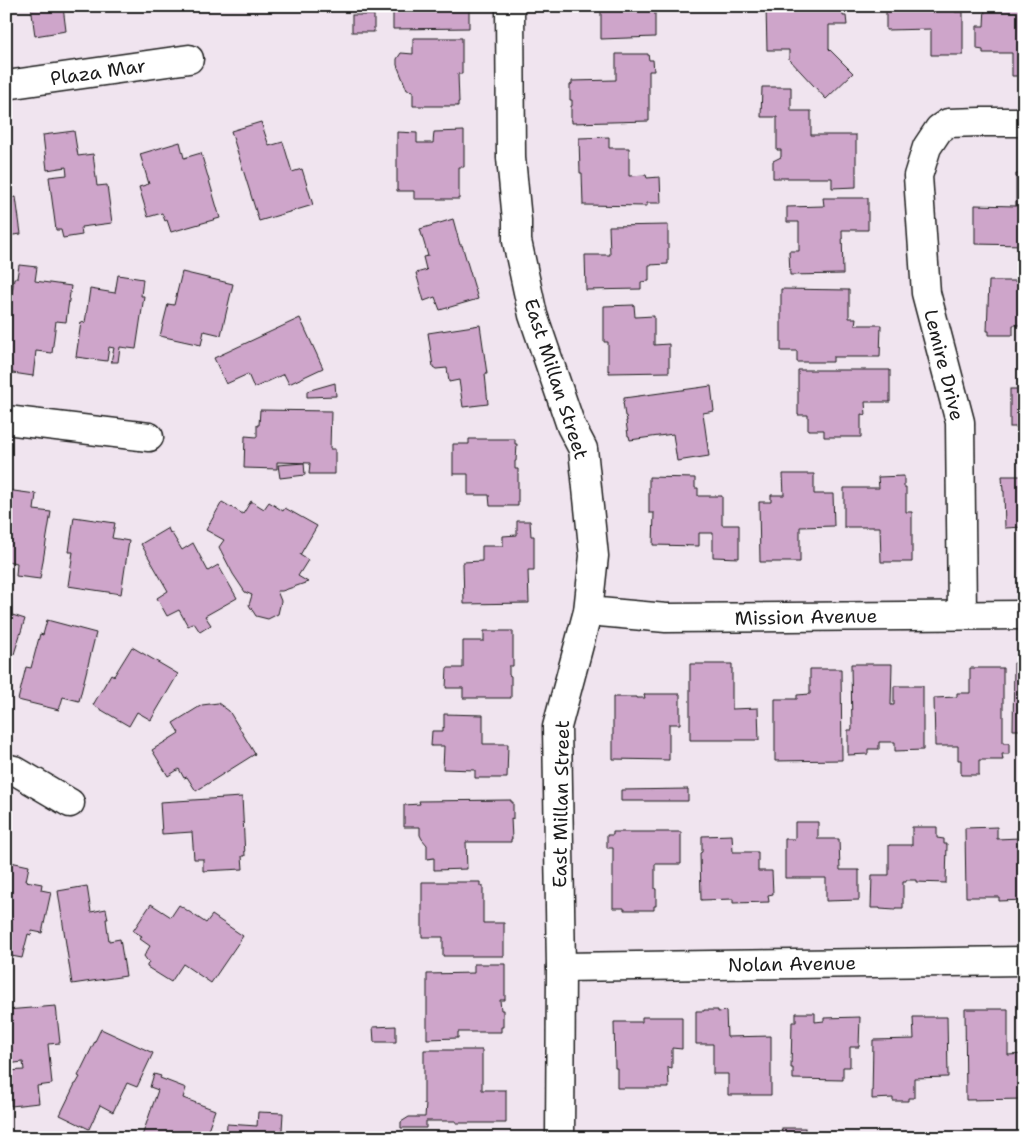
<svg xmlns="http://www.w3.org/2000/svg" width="1030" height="1144" font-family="'Shantell Sans',sans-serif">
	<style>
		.building { fill: #cea5ca; stroke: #1c1c1c }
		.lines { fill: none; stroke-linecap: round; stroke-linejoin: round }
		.street-casing { stroke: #1c1c1c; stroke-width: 31 }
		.street { stroke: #fff; stroke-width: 28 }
		.labels { text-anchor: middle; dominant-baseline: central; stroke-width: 4; stroke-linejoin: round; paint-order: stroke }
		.street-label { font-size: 19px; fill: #1c1c1c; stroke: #fff }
	</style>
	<rect width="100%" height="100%" fill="#f0e4ef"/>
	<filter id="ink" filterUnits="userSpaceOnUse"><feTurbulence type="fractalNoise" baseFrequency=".02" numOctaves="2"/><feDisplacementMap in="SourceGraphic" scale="10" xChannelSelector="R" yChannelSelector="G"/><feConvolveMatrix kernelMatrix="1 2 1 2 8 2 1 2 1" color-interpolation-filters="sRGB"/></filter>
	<g filter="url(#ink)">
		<!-- building -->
		<g class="building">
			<path d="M31 6H67L63 7 66 31 35 36Z"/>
			<path d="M393 6H469V28L393 29Z"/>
			<path d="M601 6H655V37L601 39Z"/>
			<path d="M768 6H843V16H846L847 25H829V49L853 73 826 99 789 59V50H767L766 7Z"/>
			<path d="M886 6H955V12H963V55H931V29L886 30Z"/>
			<path d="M985 6H1024V76H1012V53H983V50L977 49V26H984Z"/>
			<rect x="352" y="15" width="22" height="17"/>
			<path d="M413 38H462V74H458L459 102H458V106H413V91L407 90 397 65V59L401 53 413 54Z"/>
			<path d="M616 54H648L649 60H653L654 71H649V121L572 123V120H571V106H572V100H570V85L572 84V81L616 80Z"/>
			<path d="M762 87H791V111H811V135H856V187L832 188V178H773V161L781 157V150H777V117H761Z"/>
			<path d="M261 122 269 146 283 142 292 172 302 169 313 205 259 221 231 131Z"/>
			<path d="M74 131 78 156 93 154 97 186 107 185 112 223 81 227 82 235 63 238 61 230H56L49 177 67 175 66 167 47 170 43 135Z"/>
			<path d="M464 131V167H459V199H414V191H397V132L417 133V143H433L434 132Z"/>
			<path d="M609 137V148H629V176L646 175 647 178 660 177 661 203H647V206L583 205 582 173H580L579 138Z"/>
			<path d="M180 142 184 158 201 153 220 218 171 232 167 220 165 221 162 213 148 217 139 187 149 184 140 154Z"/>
			<path d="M1016 174H1024V245L975 244V205L1016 206Z"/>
			<path d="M16 197 21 234 6 236V199Z"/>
			<path d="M823 198H868V230H842L843 274 790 275 789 251H799V222H787V207L824 206Z"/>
			<path d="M453 219 460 245H462L478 299 440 310 435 297 424 301 416 273 427 270 426 269 423 257 428 256 420 229Z"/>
			<path d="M668 225V264L649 265V281L641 282V289L586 290 585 255H610L609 226Z"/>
			<path d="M19 265 37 267 35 281 71 286 66 322 56 321 52 353 36 351 33 376 6 372V340L14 278H17Z"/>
			<path d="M182 272 233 284 221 335 204 331 201 345 160 336 168 304 174 305Z"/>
			<path d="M118 275 143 279 141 296H144L136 349 120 347 118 362H111L114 348 109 347 107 361 76 357 81 322 85 323 90 289 115 293Z"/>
			<path d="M989 281H1024V325H1013V335H989V331H987Z"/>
			<path d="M781 289 849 290V318H856L855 325H881L880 357H833V362H797V351H781Z"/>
			<path d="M634 305 635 317 654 316V345L669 344V372L609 373V370L608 371V342H604V306Z"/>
			<path d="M300 318 323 368 289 384 284 374 254 388 248 374 226 384 214 358Z"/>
			<path d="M480 325 487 374H485L488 404 463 407 459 380 449 382 447 368 436 369 433 367 428 333Z"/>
			<path d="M798 370H890V402H865L866 415 861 414V437H824V430H808V415H798Z"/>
			<path d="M335 383 336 396 307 397V391Z"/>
			<path d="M711 386 714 411 703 413 709 456 677 461 673 434 630 440 629 436H628L626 421H627L626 416H625L623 402 624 401V398Z"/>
			<rect x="1010" y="389" width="14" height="38"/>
			<path d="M260 410 331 411 330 449H335V474H309L310 463 277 462V469L244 468 245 436 257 437V425H259Z"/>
			<path d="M469 439H515V444H517L516 461H515V469H518V506H490L489 495H468V474H453V444H469Z"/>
			<path d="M304 463 305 475 280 478 278 465Z"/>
			<path d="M783 474H814V494H833L834 526 800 527V562H760L759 502H771V495H784Z"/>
			<path d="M904 476V487H906V512H912V562H881L880 527H844V488H879L878 477Z"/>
			<path d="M1002 476H1024V527L1005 528 1004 491H1003Z"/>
			<path d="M649 477 695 478V488H698V496H722V525H739V558L713 557V533H699V546L653 545 654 513H649Z"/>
			<path d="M6 490 36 494 34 510 51 512 40 579 16 576 17 563 6 561Z"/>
			<path d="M251 501 264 509 269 502 283 511 285 508 317 526 300 555 308 560 298 576 308 582 282 591H277L281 601 278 614 268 619 256 616 249 605 252 595 245 592 233 574 219 547 224 540 206 530 222 502 243 514Z"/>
			<path d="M74 517 115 523 112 538 129 541 121 594 68 586 73 552H69Z"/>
			<path d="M517 521H530L531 536H534V571H528L529 603 464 604 463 562 482 561V546H503V536L517 535Z"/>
			<path d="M168 528 170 533 171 532 182 550 193 543 208 571 218 565 237 598 205 616 211 625 200 632 194 623 188 626 179 610 167 616 157 598 168 591 141 544Z"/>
			<path d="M6 613 25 619 14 654 6 652Z"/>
			<path d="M47 620 96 633 79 701 63 697 59 710 18 700 26 667 31 668 40 634 43 635Z"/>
			<path d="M484 631H513V666H509V675L511 676V698H463V688H446L447 668H463V641H484Z"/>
			<path d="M132 647 178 674 151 720 137 712 129 726 93 705 111 674 114 676Z"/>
			<path d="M1024 662V730H1013L1014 663Z"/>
			<path d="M690 664H732V709L758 708 759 740H690Z"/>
			<path d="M851 664H892L891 705H894V686H923V750L895 751V742H879V749H868V754L848 755V730H852Z"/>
			<path d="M970 668H1003V743H1009V754H1002L1003 760H979V775H961V760H958V746H935L934 698 957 697V693H970Z"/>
			<path d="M810 669H841L842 760 775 761V699H797V695L810 694Z"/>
			<path d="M644 694H680V724H669V760L613 759V697H637V698H645Z"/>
			<path d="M218 703 229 711 255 754 196 791 187 777 184 778 179 769 168 776 152 750 179 733 173 723 202 705Z"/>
			<path d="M444 714 483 715V744H508L507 778H475V770L443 769 444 746H431L432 731H443V727L444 728Z"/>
			<path d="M688 789V801H621V790Z"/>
			<path d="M242 797 245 856H242L243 869 203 871V859H194L192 832 162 834 160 802Z"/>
			<path d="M511 800V802H513V819L511 818 512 839H511V842H466L467 869 434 870V858L427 859V845L422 839 420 835V827H404V805L420 804 419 801Z"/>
			<path d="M795 822H818V839H839L840 870H859V900L826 901V878H785V839H795Z"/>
			<path d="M912 827H937V838L944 839V844H947L946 883 916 882V880H906V882H903V908H895V910L880 909V908H871L872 875H889V845H912Z"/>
			<path d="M997 827V839L1020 838V851H1023L1024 900 999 901V897H966L965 828Z"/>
			<path d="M613 832H681V864H655V889H656V906H654V910H624V908H613V848H607V835H613Z"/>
			<path d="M732 835 733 852H758V871H772L773 894 768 895 769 902 733 903V899L701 900 700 853 702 852V836Z"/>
			<path d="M6 861 29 866 26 881 42 884 41 890 51 892 42 933 32 931 31 935 28 934 22 958 6 955Z"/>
			<path d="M422 882H480V886H483V923H504V956H443V937H422Z"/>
			<path d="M87 886 91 912 106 909 108 919H106L109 941 120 939 126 976 72 984 58 891Z"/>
			<path d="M151 904 171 917 179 905 206 923 212 915 243 936 211 983 183 964 171 982 147 967V965L149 963 144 956 150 946 140 939 142 936 133 931Z"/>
			<path d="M474 964H505V1000H500L501 1010H503V1027H501V1032H458V1038L427 1039V974L474 973Z"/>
			<path d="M56 1006 60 1043 48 1044 52 1084 37 1086 39 1103 11 1106 7 1071 24 1070 23 1062 7 1064 6 1010Z"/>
			<path d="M965 1009H1008V1055L1024 1054V1099L966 1100Z"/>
			<path d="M704 1010H718V1012L726 1011 727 1037 771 1036V1095H728V1074H713V1044H696V1011H704Z"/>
			<path d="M796 1013H815V1022L824 1021V1018L860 1017 859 1047H850V1067H843V1080L793 1079V1068H791L792 1022H796Z"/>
			<path d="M642 1017H682V1049L672 1048V1068L668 1067 669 1088H617V1068H615L614 1022H642Z"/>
			<path d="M913 1017H947L948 1077 914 1078V1098H908V1101H893V1098L872 1099 873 1040 914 1039Z"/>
			<path d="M396 1026V1042H374L373 1027Z"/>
			<path d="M101 1029 153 1053 137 1087 127 1083 113 1112 100 1105 89 1129 60 1115 75 1084H76L80 1077 78 1076Z"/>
			<path d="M424 1050H482V1090H506V1123H456V1121H426V1128H401V1122L409 1117H425L426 1104H424Z"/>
			<path d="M154 1074 161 1076 160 1078 186 1088 183 1098 215 1110 205 1138H148L142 1136 158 1090 150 1087Z"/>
			<path d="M258 1112 283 1113 282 1130 280 1131V1138H226L227 1124 257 1126Z"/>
			<rect x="782" y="1128" width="23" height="10"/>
		</g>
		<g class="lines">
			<defs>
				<g id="street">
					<path d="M510 6 511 158 517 220V241L533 315 571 426 583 449 594 556 588 611 557 727 561 967 560 1138"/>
					<path d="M6 85 189 59"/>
					<path d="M6 420 149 437"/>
					<path d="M588 611 666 618 1024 615"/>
					<path d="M962 615 960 422 926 293 918 176 927 147 939 129 948 123 981 122H1024"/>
					<path d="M6 768 14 770 70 803"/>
					<path d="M561 967 1024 961"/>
				</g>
			</defs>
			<!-- street casing -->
			<use href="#street" class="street-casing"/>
			<!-- street -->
			<use href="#street" class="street"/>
		</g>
	</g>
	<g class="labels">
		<!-- street labels -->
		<g class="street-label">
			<text transform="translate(98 72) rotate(-8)">Plaza Mar</text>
			<text transform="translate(944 365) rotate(76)">Lemire Drive</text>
			<text transform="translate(556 379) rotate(72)">East Millan Street</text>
			<text transform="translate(806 617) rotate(-1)">Mission Avenue</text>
			<text transform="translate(561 804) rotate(-89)">East Millan Street</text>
			<text transform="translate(792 964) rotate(-1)">Nolan Avenue</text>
		</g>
	</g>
	<!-- margin -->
	<rect width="1030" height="1144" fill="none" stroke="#fff" stroke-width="25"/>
	<rect x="12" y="12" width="1005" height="1119" fill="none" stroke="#1c1c1c" stroke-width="2" filter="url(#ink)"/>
</svg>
